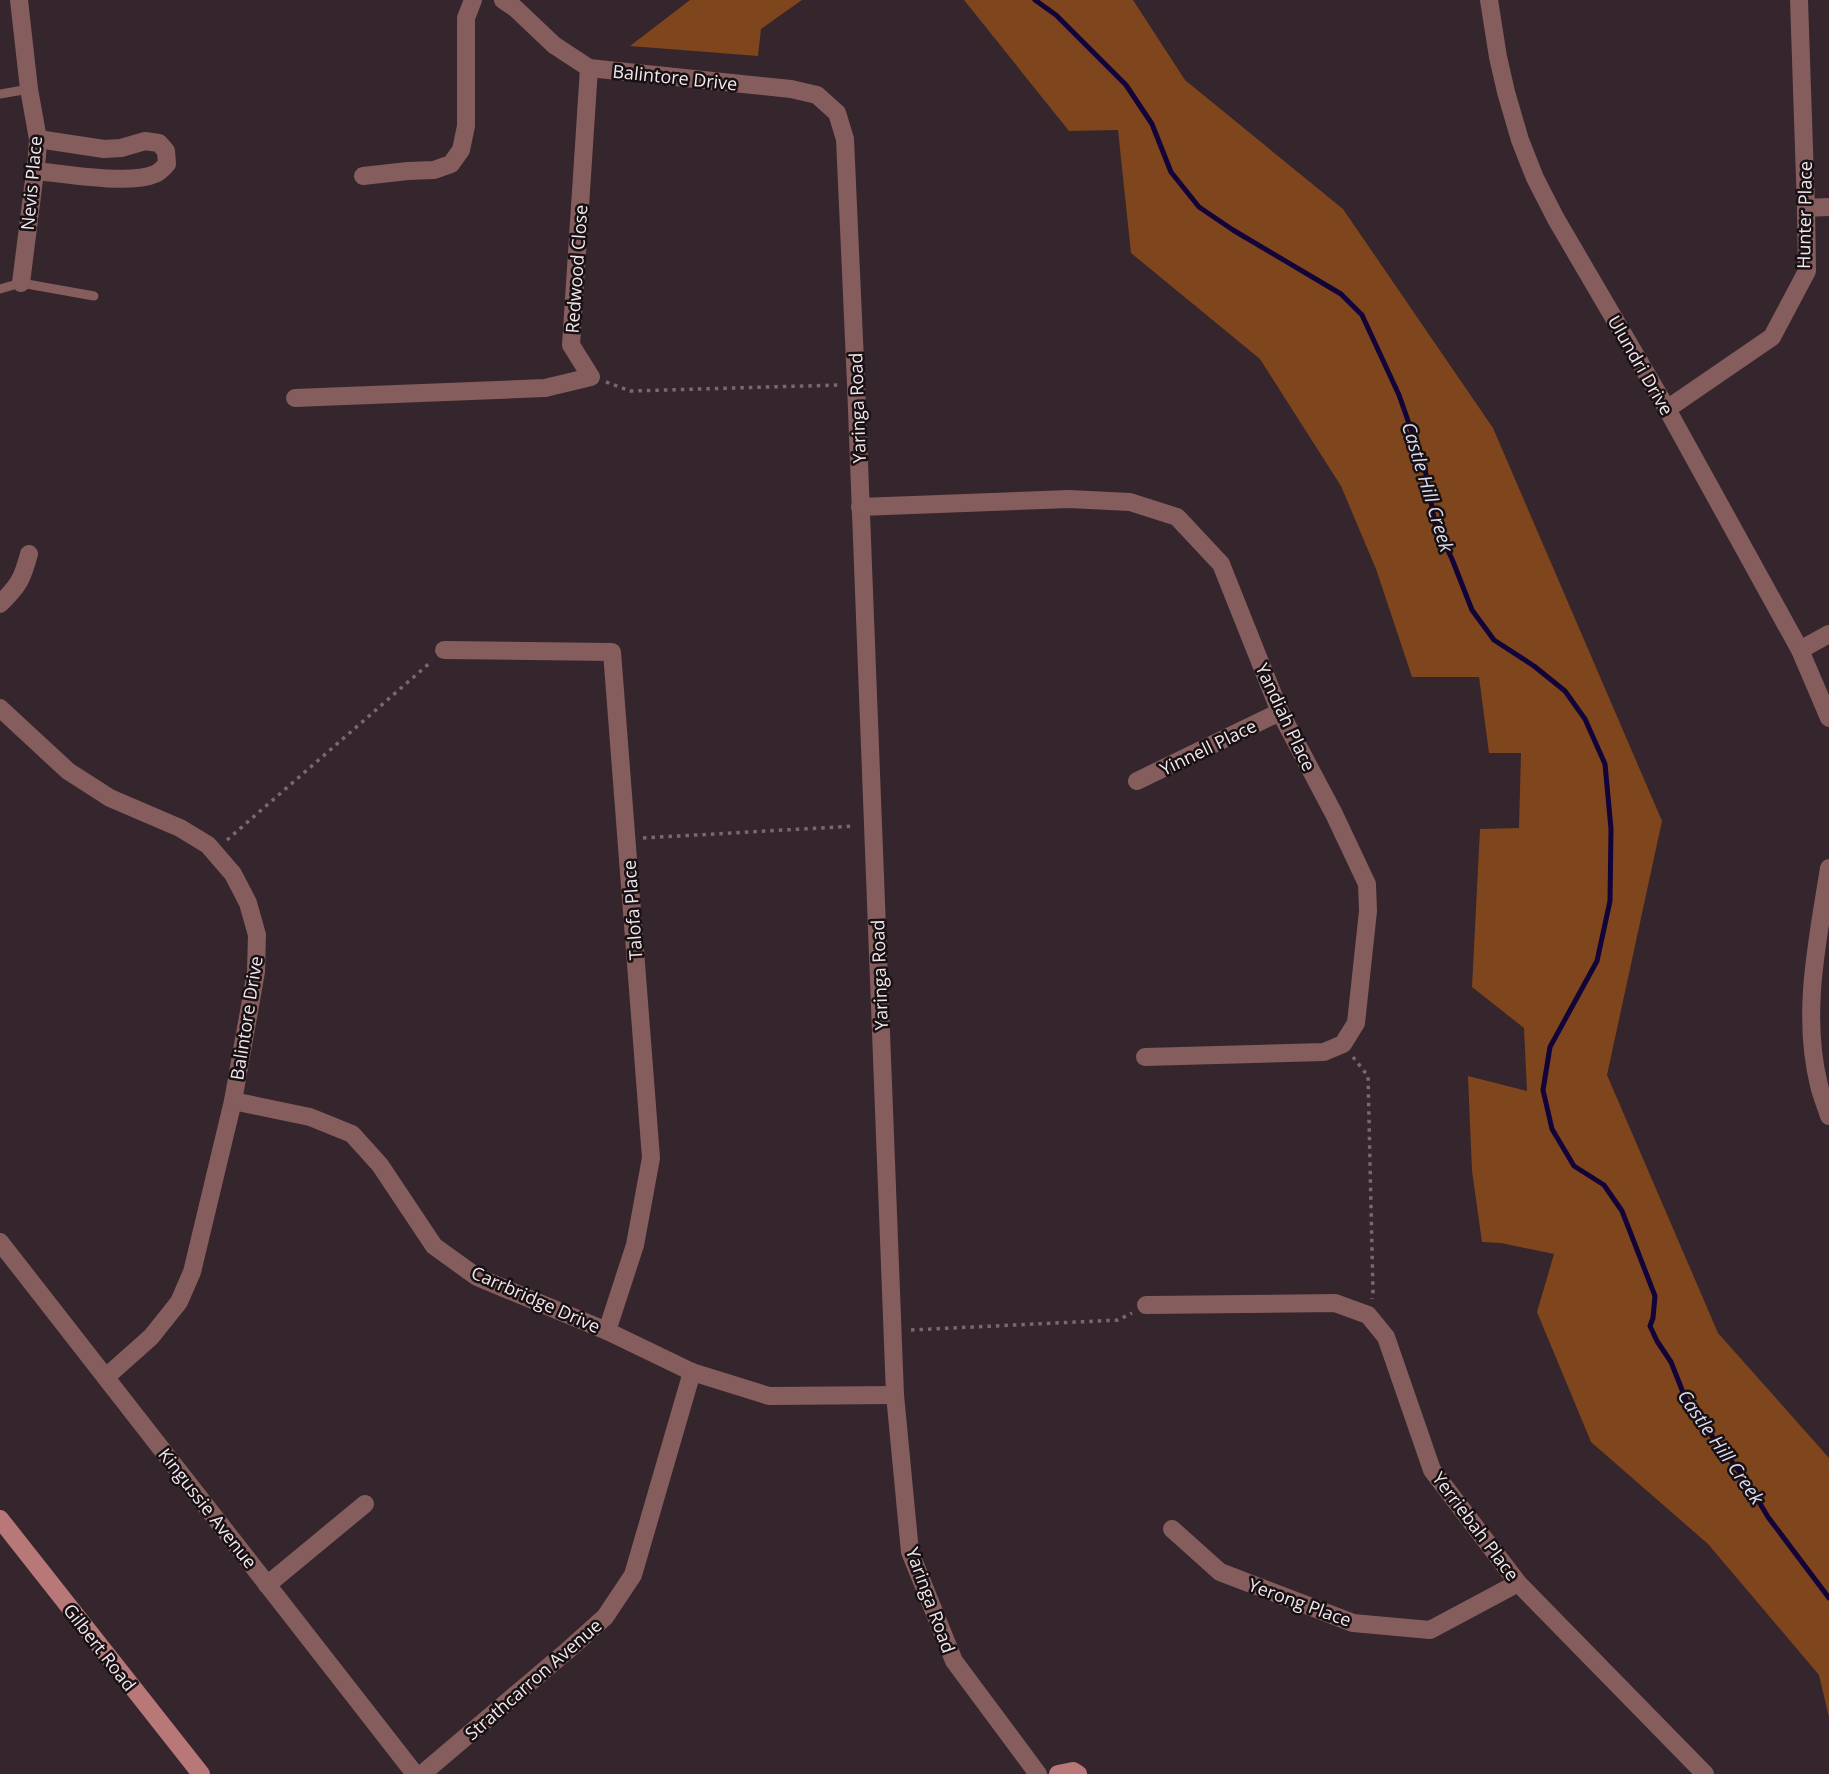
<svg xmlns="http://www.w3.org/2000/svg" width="1829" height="1774" font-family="'Open Sans',sans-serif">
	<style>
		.forest { fill: #7f451d }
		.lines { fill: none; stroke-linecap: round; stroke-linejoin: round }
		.stream { stroke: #120339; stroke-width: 5 }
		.path { stroke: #776970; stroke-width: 3.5; stroke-dasharray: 3.5 5; stroke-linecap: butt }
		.lane { stroke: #855d5c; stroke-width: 9 }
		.street { stroke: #855d5c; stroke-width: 18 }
		.secondary { stroke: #b87877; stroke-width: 18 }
		.labels { text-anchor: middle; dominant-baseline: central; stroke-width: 5; stroke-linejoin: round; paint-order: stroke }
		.street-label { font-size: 18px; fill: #f2e7ec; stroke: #181114 }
		.water-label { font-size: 19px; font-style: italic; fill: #dcdcf2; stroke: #181114 }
	</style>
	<rect width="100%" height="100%" fill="#35252d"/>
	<!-- forest -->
	<g class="forest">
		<path d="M690 0H802L761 29 758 56 630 46Z"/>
		<path d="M964 0H1133L1185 80 1343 209 1493 428 1662 821 1607 1075 1718 1333 1829 1458V1717L1819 1675 1708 1544 1591 1442 1537 1312 1554 1254 1501 1243 1482 1242 1472 1171 1468 1076 1527 1091 1524 1028 1472 987 1480 829 1519 828 1521 753H1489L1479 677H1412L1376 569 1341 486 1260 359 1131 253 1118 130 1069 131Z"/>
	</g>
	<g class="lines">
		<!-- stream -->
		<path class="stream" d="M1035 0 1056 15 1126 85 1152 124 1171 172 1199 207 1233 230 1341 294 1362 315 1399 395 1425 469 1435 524 1452 559 1472 610 1494 640 1534 666 1565 691 1585 719 1605 764 1611 829 1610 901 1597 961 1550 1047 1543 1090 1552 1129 1574 1166 1604 1185 1622 1211 1655 1296 1653 1318 1650 1326 1657 1341 1671 1362 1688 1405 1746 1480 1768 1517 1829 1598"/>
		<!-- path -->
		<g class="path">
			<path d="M606 382 630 391 839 385"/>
			<path d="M643 838 855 826"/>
			<path d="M227 840 432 661"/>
			<path d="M1353 1057 1368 1076 1373 1292 1372 1299"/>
			<path d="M911 1330 1118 1320 1132 1313"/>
		</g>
		<!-- lane -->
		<g class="lane">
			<path d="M0 94 29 89"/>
			<path d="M0 289 21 283 94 296"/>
		</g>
		<!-- street -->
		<g class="street">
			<path d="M19 0 29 89 38 139 37 156 21 283"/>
			<path d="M503 0 515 8 554 45 589 68 791 89 817 95 837 113 845 139 856 384 895 1395 910 1552 954 1661 1038 1774"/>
			<path d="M1489 0 1498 57 1506 92 1520 140 1535 178 1556 219 1667 409 1800 650 1829 718"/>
			<path d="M36 171C64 174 130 185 155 174 160 172 163 168 167 164L166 151 159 143 145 141 121 148 104 149 38 139"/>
			<path d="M363 176 408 171 434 170 451 164 461 150 466 126V18L473 0"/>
			<path d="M1806 208 1829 207"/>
			<path d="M295 398 545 388 591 377 571 345 589 68"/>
			<path d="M1667 409 1772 337 1807 271 1806 208 1799 0"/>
			<path d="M860 507 1069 499 1130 502 1177 517 1221 564 1280 712 1334 814 1367 884 1368 911 1356 1023 1343 1044 1324 1052 1145 1057"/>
			<path d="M0 604C19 585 22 580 29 554"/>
			<path d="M444 650 612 652 651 1158 635 1245 607 1331"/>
			<path d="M1800 650 1829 634"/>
			<path d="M0 708 68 771 110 798 180 828 208 845 233 874 248 903 257 935 256 972 233 1101 192 1272 179 1302 151 1337 106 1377"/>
			<path d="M1137 781 1280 712"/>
			<path d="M1829 868C1818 939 1801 1013 1819 1085 1821 1095 1826 1106 1829 1116"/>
			<path d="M233 1101 310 1117 352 1134 380 1165 434 1246 477 1277 607 1331 692 1372 769 1396 895 1395"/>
			<path d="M0 1242 415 1774"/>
			<path d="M1146 1305 1335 1303 1368 1315 1386 1337 1432 1470 1518 1583 1705 1774"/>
			<path d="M1172 1529 1220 1572 1353 1623 1430 1630 1518 1583"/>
			<path d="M267 1585 365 1504"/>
			<path d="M422 1774 567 1651 605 1617 633 1575 692 1372"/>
		</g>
		<!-- secondary -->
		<g class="secondary">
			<path d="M0 1519 201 1774"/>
			<path d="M1058 1774 1073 1771 1078 1774"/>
		</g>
	</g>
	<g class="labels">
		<!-- street labels -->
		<g class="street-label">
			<text transform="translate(675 77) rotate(6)">Balintore Drive</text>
			<text transform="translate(31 183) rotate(-85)">Nevis Place</text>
			<text transform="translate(1804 215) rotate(-89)">Hunter Place</text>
			<text transform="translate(576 269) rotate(-86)">Redwood Close</text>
			<text transform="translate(1641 365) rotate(60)">Ulundri Drive</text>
			<text transform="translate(857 408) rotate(-92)">Yaringa Road</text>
			<text transform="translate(1286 717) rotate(65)">Yandiah Place</text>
			<text transform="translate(1208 747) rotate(-26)">Yinnell Place</text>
			<text transform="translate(632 910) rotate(-94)">Talofa Place</text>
			<text transform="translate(879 975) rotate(-92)">Yaringa Road</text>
			<text transform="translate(246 1018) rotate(-81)">Balintore Drive</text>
			<text transform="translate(536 1299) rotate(24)">Carrbridge Drive</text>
			<text transform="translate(208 1508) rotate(52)">Kingussie Avenue</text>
			<text transform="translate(1476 1526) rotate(53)">Yerriebah Place</text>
			<text transform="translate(931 1600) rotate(70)">Yaringa Road</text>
			<text transform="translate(1300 1602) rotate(20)">Yerong Place</text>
			<text transform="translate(100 1647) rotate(52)">Gilbert Road</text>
			<text transform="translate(533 1679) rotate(-41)">Strathcarron Avenue</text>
		</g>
		<!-- water labels -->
		<g class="water-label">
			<text transform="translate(1428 487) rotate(73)">Castle Hill Creek</text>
			<text transform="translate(1721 1447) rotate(55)">Castle Hill Creek</text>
		</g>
	</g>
</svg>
